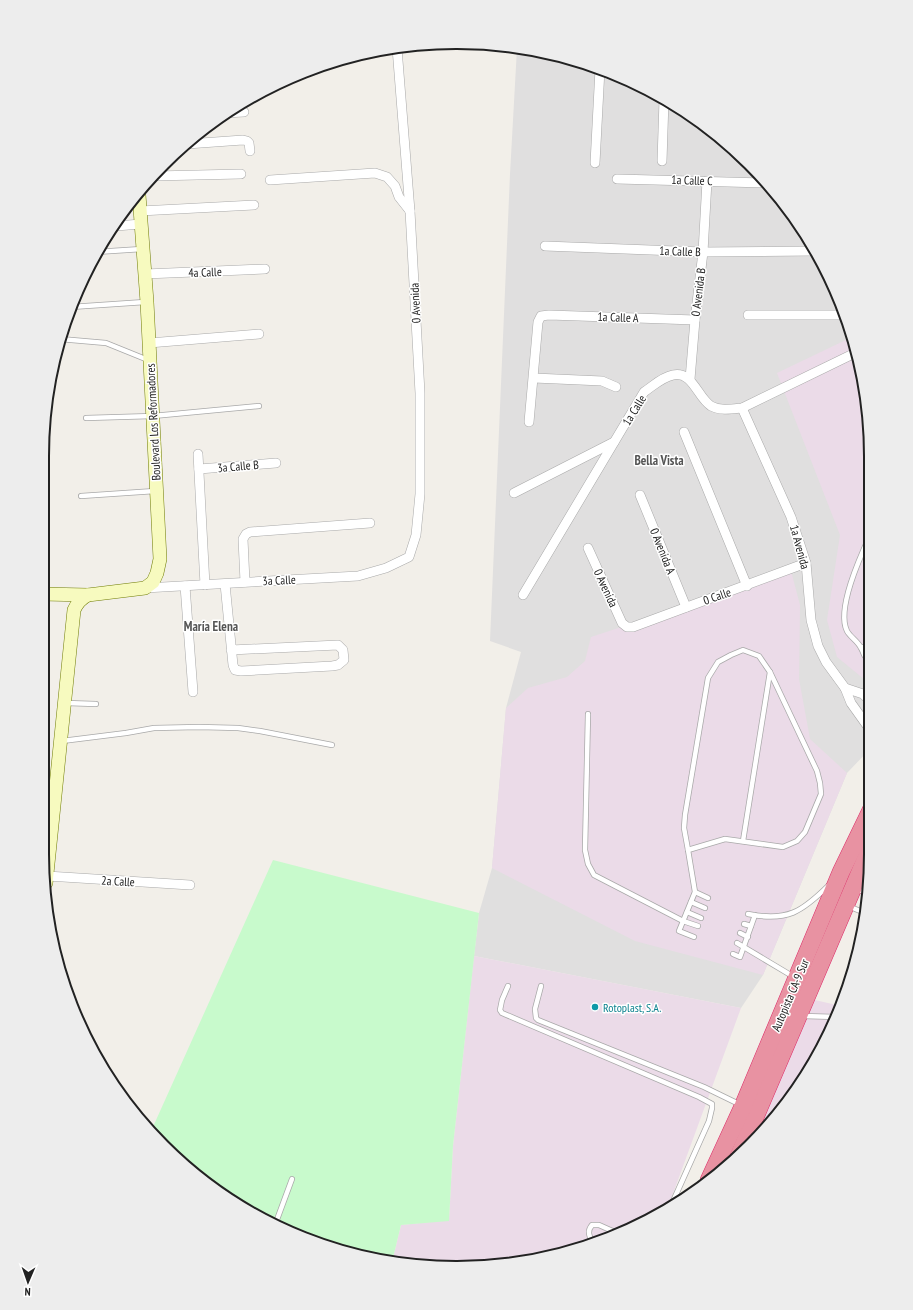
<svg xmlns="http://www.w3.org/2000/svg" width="913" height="1310" font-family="'PT Sans Narrow',sans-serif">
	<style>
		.residential { fill: #e0dfdf }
		.industrial { fill: #ebdbe8 }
		.park { fill: #c8facc }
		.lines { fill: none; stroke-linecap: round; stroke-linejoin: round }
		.lane-casing { stroke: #a9a9a9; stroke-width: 6 }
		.street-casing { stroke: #a9a9a9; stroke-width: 10 }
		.secondary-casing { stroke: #707d05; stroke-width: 14 }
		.highway-casing { stroke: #dc2a67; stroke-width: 18 }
		.lane { stroke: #fff; stroke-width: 4.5 }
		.street { stroke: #fff; stroke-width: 9 }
		.secondary { stroke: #f7fabf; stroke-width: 13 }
		.highway { stroke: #e892a2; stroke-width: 17 }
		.culture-dot { fill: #0f9aa8; stroke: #fff; stroke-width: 1.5 }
		.labels { text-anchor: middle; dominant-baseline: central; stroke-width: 3; stroke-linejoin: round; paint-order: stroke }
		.street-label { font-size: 12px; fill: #222; stroke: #fff }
		.culture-label { font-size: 12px; fill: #0d838f; stroke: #fff; text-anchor: start }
		.neighbourhood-label { font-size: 13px; font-weight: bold; fill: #555; stroke: #fff }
		.rim { fill: none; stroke: #222; stroke-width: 2 }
	</style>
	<rect width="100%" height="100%" fill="#f2efe9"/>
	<!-- residential -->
	<path class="residential" d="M517 48 538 50 615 74 687 112 750 164 785 204 828 273 863 376 871 456V748L847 773 763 975 741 1008 474 956 479 913 492 868 506 708 521 652 490 641 510 174Z"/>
	<!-- industrial -->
	<g class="industrial">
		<path d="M850 338 863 376 871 456V683L870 684 837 657 827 620 840 535 777 373Z"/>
		<path d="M791 571 800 605 799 679 810 739 847 773 763 975 635 941 492 868 506 708 528 688 567 677 585 661 591 637Z"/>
		<path d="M474 956 741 1008 667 1210 640 1225 537 1260 457 1268 403 1264 392 1262 401 1225 449 1220 453 1146Z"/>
		<path d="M806 998 841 1006 839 1012 801 1084 752 1144Z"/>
	</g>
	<!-- park -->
	<path class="park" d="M273 860 479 913 453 1146 449 1221 401 1225 392 1262 298 1236 249 1212 183 1165 152 1129Z"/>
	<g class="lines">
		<defs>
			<g id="lane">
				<path d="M96 252 142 249"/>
				<path d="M71 307 145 302"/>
				<path d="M60 339 106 343 148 360"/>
				<path d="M86 418 153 416 259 406"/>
				<path d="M81 496 155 491"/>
				<path d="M871 533C861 555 836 609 847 631 850 637 858 641 861 648 866 657 862 655 871 663"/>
				<path d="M861 647 871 648"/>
				<path d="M66 703 96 704"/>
				<path d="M588 714 585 850 588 864 594 875 683 921 698 926"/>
				<path d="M62 741 126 733 154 728 199 727 238 728 260 731 332 745"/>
				<path d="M688 850 684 828 685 815 708 678 718 662 731 655 743 650 759 656 770 672 743 841"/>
				<path d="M857 888 867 895"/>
				<path d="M695 892 708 898"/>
				<path d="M691 902 705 908"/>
				<path d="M848 906 865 913"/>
				<path d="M687 912 701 918"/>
				<path d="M748 914C787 922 802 912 829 885"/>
				<path d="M744 924 751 926"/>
				<path d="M740 933 748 937"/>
				<path d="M694 937 679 931 695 892 688 850 725 839 783 847 797 841 805 832 821 794 820 783 817 771 770 672"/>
				<path d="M737 943 794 977"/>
				<path d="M733 954 740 957 755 915"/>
				<path d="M508 986 502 1000 500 1010 502 1013 699 1097 712 1104V1108L709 1121 670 1208"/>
				<path d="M541 986 535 1009 536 1018 538 1020 704 1087 741 1105"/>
				<path d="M844 990 857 956"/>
				<path d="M803 1016 837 1017"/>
				<path d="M275 1225 292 1179"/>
				<path d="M592 1242C589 1235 587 1231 592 1225H599L617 1233"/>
			</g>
			<g id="street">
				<path d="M225 113 244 112"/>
				<path d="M187 144 243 140 247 141 249 143 250 151"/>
				<path d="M662 161 664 100"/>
				<path d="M595 163 600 69"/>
				<path d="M154 176 241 174"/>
				<path d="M617 179 767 183"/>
				<path d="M270 180 375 173 387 177 395 186 399 197 410 211"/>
				<path d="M140 211 254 205"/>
				<path d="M116 226 141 224"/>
				<path d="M545 246 703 252 815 251"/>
				<path d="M145 274 265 269"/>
				<path d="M748 315H843"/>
				<path d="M149 343 259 334"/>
				<path d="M534 378 602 381 616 387"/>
				<path d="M690 379 695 320 703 252 707 181"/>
				<path d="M742 408 791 517 806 563 811 620 818 646 826 662 845 688 851 703 871 731"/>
				<path d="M529 422 538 322 541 316 549 315 695 320"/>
				<path d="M684 432 747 586"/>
				<path d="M198 454 205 585"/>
				<path d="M199 469 276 463"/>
				<path d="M514 493 614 442"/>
				<path d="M640 495 686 607"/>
				<path d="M588 548 622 623 627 627H633L806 563"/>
				<path d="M245 582 243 539 246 534 250 532 370 523"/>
				<path d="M225 584 233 665 235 670 241 671 332 666 338 665 344 660 343 650 338 645 231 650"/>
				<path d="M185 586 193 692"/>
				<path d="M145 588 358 576 386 568 409 557 416 535 420 494V393L410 211 397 48"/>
				<path d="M523 595 644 392C653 386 662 377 673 375 693 371 697 397 711 406 720 411 732 409 742 408L855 353"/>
				<path d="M845 688 863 694 871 702"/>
				<path d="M42 785 55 786"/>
				<path d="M47 876 190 885"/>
			</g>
			<g id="secondary">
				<path d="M42 594 88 595"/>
				<path d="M46 883 74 610C77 603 82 598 88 595L145 588 153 582 157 573 160 559 147 302 139 195"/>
			</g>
			<g id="highway">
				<path d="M739 1155 871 846"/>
				<path d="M709 1180 743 1106 841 872 871 810"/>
			</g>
		</defs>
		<!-- lane casing -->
		<use href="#lane" class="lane-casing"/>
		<!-- street casing -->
		<use href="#street" class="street-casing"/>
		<!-- secondary casing -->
		<use href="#secondary" class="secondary-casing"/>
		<!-- highway casing -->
		<use href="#highway" class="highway-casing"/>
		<!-- lane -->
		<use href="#lane" class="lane"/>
		<!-- street -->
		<use href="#street" class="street"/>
		<!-- secondary -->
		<use href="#secondary" class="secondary"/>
		<!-- highway -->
		<use href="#highway" class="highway"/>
	</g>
	<!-- markers -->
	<circle class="culture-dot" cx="595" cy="1007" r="4"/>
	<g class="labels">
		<!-- street labels -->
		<g class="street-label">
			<text transform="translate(692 180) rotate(2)">1a Calle C</text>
			<text transform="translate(680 251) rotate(2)">1a Calle B</text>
			<text transform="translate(205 272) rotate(-2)">4a Calle</text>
			<text transform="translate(698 292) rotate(-83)">0 Avenida B</text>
			<text transform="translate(415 303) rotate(-93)">0 Avenida</text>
			<text transform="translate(618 317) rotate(2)">1a Calle A</text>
			<text transform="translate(634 410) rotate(-58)">1a Calle</text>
			<text transform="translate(153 422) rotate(-93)">Boulevard Los Reformadores</text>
			<text transform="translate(238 466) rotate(-5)">3a Calle B</text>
			<text transform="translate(800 547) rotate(75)">1a Avenida</text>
			<text transform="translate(663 551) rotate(68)">0 Avenida A</text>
			<text transform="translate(279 580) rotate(-3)">3a Calle</text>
			<text transform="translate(606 588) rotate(65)">0 Avenida</text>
			<text transform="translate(717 596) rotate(-19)">0 Calle</text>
			<text transform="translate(118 881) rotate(3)">2a Calle</text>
			<text transform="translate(790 995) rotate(-67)">Autopista CA-9 Sur</text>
		</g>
		<!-- culture labels -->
		<g class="culture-label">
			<text x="603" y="1007">Rotoplast, S.A.</text>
		</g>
		<!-- neighbourhood labels -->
		<g class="neighbourhood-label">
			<text x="659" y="460">Bella Vista</text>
			<text x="211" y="626">María Elena</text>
		</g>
	</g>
	<!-- crop -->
	<path d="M0 0H913V1310H0ZM456 49H457A407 407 0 0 1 864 456V854A407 407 0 0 1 457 1261H456A407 407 0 0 1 49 854V456A407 407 0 0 1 456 49Z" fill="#ededed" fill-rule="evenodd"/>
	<path class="rim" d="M456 49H457A407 407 0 0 1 864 456V854A407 407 0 0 1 457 1261H456A407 407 0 0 1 49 854V456A407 407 0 0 1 456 49Z"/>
	<!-- north arrow -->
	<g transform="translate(28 1282) rotate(182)" stroke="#ffffff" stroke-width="3" paint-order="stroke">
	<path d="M0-3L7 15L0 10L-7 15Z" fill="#222222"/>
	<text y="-6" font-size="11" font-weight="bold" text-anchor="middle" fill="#222222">N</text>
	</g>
</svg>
